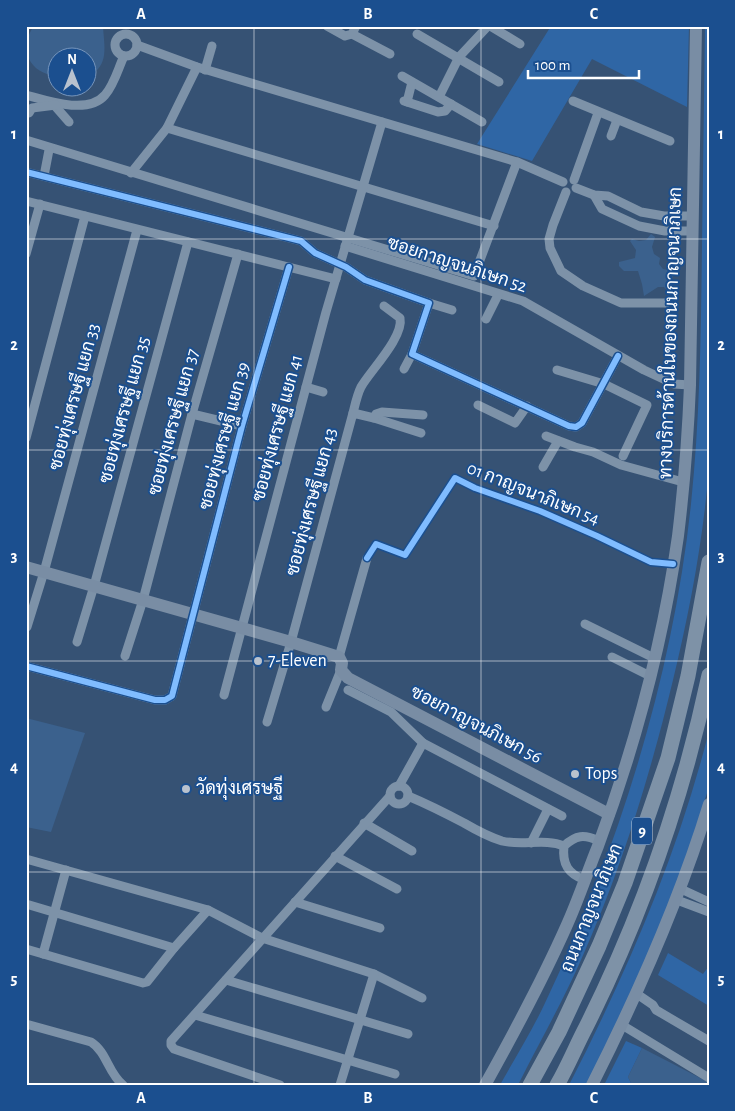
<svg xmlns="http://www.w3.org/2000/svg" width="735" height="1111" font-family="'Alegreya Sans',Sarabun,sans-serif">
	<style>
		.green { fill: #2f66a5 }
		.water { fill: #3b618d }
		.lines { fill: none; stroke-linecap: round; stroke-linejoin: round }
		.street { stroke: #7d92a8; stroke-width: 9 }
		.secondary { stroke: #798da4; stroke-width: 12 }
		.highway { stroke: #7e92a7; stroke-width: 15 }
		.cycleway-casing { stroke: #1b4f8f; stroke-width: 9 }
		.cycleway { stroke: #80bcff; stroke-width: 6 }
		.grid { fill: none; stroke: #fff; stroke-width: 1; stroke-opacity: 0.55 }
		.poi-dot { fill: #b9c2ce; stroke: #1b4f8f; stroke-width: 2 }
		.labels { text-anchor: middle; dominant-baseline: central; stroke-width: 4; stroke-linejoin: round; paint-order: stroke }
		.shield { fill: #1b4f8f; stroke: #bbcadd; stroke-width: 1 }
		.shield-label { font-size: 16px; font-weight: bold; fill: #fff }
		.street-label { font-size: 18px; fill: #fff; stroke: #1b4f8f }
		.poi-label { font-size: 18px; fill: #fff; stroke: #1b4f8f; text-anchor: start }
		.neatline { fill: none; stroke: #fff; stroke-width: 2 }
		.grid-label { font-size: 16px; text-anchor: middle; font-weight: bold; fill: #fff }
	</style>
	<rect width="100%" height="100%" fill="#365274"/>
	<!-- green -->
	<g class="green">
		<path d="M551 26H689L687 107 592 59 532 161 477 144Z"/>
		<path d="M705 26H709V468C703 540 690 610 673 680 650 776 621 870 581 960 562 1003 539 1043 518 1085H500C515 1058 532 1031 545 1003 619 848 673 675 691 504 700 418 701 332 702 246 703 173 704 100 705 26Z"/>
		<path d="M709 731V787L684 864 656 936 609 1042 587 1085H569C627 972 678 854 709 731Z"/>
		<path d="M668 953 703 974 709 966V1006L658 975Z"/>
		<path d="M626 1041 642 1048 628 1077 632 1085H604Z"/>
	</g>
	<!-- water -->
	<g class="water">
		<path d="M34 26H103C104 46 110 66 88 76V58H58L57 76C30 74 17 49 34 26Z"/>
		<path d="M651 234 655 237 652 247 654 254 660 258 659 264 663 269 674 271 669 292 664 287H658L644 296 642 284 638 271H624L619 266V262L635 258 636 250 630 241 632 239 639 241 646 240Z"/>
		<path d="M26 718 85 733 51 832 26 827Z"/>
		<path d="M642 1048 708 1082 707 1085H632L628 1077Z"/>
	</g>
	<g class="lines">
		<!-- street -->
		<g class="street">
			<path d="M327 26 345 36 352 34 356 26"/>
			<path d="M490 26 520 44"/>
			<circle cx="126" cy="45" r="11"/>
			<path d="M352 34 390 54"/>
			<path d="M417 34 499 82"/>
			<path d="M137 45 197 67 517 162 563 182"/>
			<path d="M205 70 212 46"/>
			<path d="M402 76 482 122"/>
			<path d="M26 95C48 101 88 115 105 95 114 85 118 69 124 56"/>
			<path d="M439 97 459 57 488 26"/>
			<path d="M404 101 438 112 445 111 451 104"/>
			<path d="M573 101 670 141"/>
			<path d="M407 102 412 82"/>
			<path d="M55 106 69 122"/>
			<path d="M29 113 32 108 56 105"/>
			<path d="M167 128 494 226"/>
			<path d="M611 136 617 120"/>
			<path d="M26 140 474 276 517 162"/>
			<path d="M26 172 301 241 315 253 346 267 365 280 429 303 412 354 569 426 576 427 582 423 618 356"/>
			<path d="M131 173 167 128 197 67"/>
			<path d="M44 176 49 150"/>
			<path d="M574 180 598 113"/>
			<path d="M576 188 594 195 608 196 641 212 664 216H693"/>
			<path d="M566 192 553 225 549 239 550 248 561 271 583 286 621 303H666"/>
			<path d="M594 195 602 209 639 226 665 231H692"/>
			<path d="M26 201 336 279"/>
			<path d="M345 246 523 301 644 370 674 384 690 385"/>
			<path d="M26 254 40 204"/>
			<path d="M429 303 452 310"/>
			<path d="M486 319 498 295"/>
			<path d="M404 369 412 354"/>
			<path d="M557 370 604 384 647 405 623 456"/>
			<path d="M306 387 323 392"/>
			<path d="M478 405 515 423 527 406"/>
			<path d="M353 413C355 405 357 395 361 387 370 371 404 337 400 318L384 306"/>
			<path d="M192 414 242 426"/>
			<path d="M374 418 421 433"/>
			<path d="M546 436 575 447 593 452 621 465 683 482"/>
			<path d="M26 438 85 216"/>
			<path d="M543 467 558 441"/>
			<path d="M585 624 654 658"/>
			<path d="M27 627 44 572 137 230"/>
			<path d="M77 642 94 586 188 242"/>
			<path d="M125 656 143 600 192 414 238 254"/>
			<path d="M339 657 367 558"/>
			<path d="M612 657 650 676"/>
			<path d="M26 666 155 700H165L172 696 242 426 289 267"/>
			<path d="M348 690 391 712 423 743 562 816"/>
			<path d="M224 695 326 312 382 122"/>
			<path d="M326 707 341 670"/>
			<path d="M267 722 291 642 353 413 374 418 376 414 382 412 423 415"/>
			<path d="M399 786 423 743"/>
			<circle cx="399" cy="795" r="9"/>
			<path d="M408 796C427 804 445 813 464 823 476 830 489 837 502 841 522 846 545 838 564 846"/>
			<path d="M364 823 412 851"/>
			<path d="M531 843 548 809"/>
			<path d="M335 856 397 889"/>
			<path d="M26 859 208 910 262 938 374 974 422 998"/>
			<path d="M585 880C568 874 562 864 564 846 576 835 584 834 599 841"/>
			<path d="M681 889 709 902"/>
			<path d="M677 900 709 912"/>
			<path d="M295 902 380 928"/>
			<path d="M26 904 174 948"/>
			<path d="M26 949 143 983 147 982 174 948 208 910"/>
			<path d="M43 954 66 870"/>
			<path d="M226 980 408 1034"/>
			<path d="M637 994 653 1005 656 1010 709 1041"/>
			<path d="M195 1015 395 1074"/>
			<path d="M26 1024 91 1042C107 1052 108 1073 123 1085"/>
			<path d="M622 1025 709 1078"/>
			<path d="M280 1085 174 1049 171 1045V1041L390 796"/>
			<path d="M340 1085 374 974"/>
		</g>
		<!-- secondary -->
		<g class="secondary">
			<path d="M26 567 291 642 339 657 342 663 341 670 348 678 609 814"/>
			<path d="M485 1085C514 1033 542 981 566 927 578 901 587 873 598 846 635 746 663 642 678 536 684 486 688 436 690 385L696 26"/>
			<path d="M592 1085C638 994 679 902 709 804"/>
		</g>
		<!-- highway -->
		<g class="highway">
			<path d="M530 1085 559 1032 599 946 625 883 668 758 688 676 709 562"/>
			<path d="M557 1085C568 1066 576 1046 586 1027 642 915 683 797 709 675"/>
		</g>
		<defs>
			<g id="cycleway">
				<path d="M26 172 301 241 315 253 346 267 365 280 429 303 412 354 569 426 576 427 582 423 618 356"/>
				<path d="M367 558 376 544 405 555 455 478 475 488 540 511 597 536 651 562 673 564"/>
				<path d="M26 666 155 700H165L172 696 242 426 289 267"/>
			</g>
		</defs>
		<!-- cycleway casing -->
		<use href="#cycleway" class="cycleway-casing"/>
		<!-- cycleway -->
		<use href="#cycleway" class="cycleway"/>
	</g>
	<!-- grid -->
	<path class="grid" d="M254 26V1085M481 26V1085M26 239H709M26 450H709M26 661H709M26 872H709"/>
	<!-- markers -->
	<g class="poi-dot">
		<circle cx="258" cy="661" r="5"/>
		<circle cx="575" cy="774" r="5"/>
		<circle cx="186" cy="789" r="5"/>
	</g>
	<g class="labels">
		<!-- shield labels -->
		<rect class="shield" x="632" y="817.5" width="20" height="27" rx="4"/>
		<g class="shield-label">
			<text x="642" y="831">9</text>
		</g>
		<!-- street labels -->
		<g class="street-label">
			<text transform="translate(457 265) rotate(18)">ซอยกาญจนภิเษก 52</text>
			<text transform="translate(671 333) rotate(-88)">ทางบริการด้านในของถนนกาญจนาภิเษก</text>
			<text transform="translate(75 397) rotate(-75)">ซอยทุ่งเศรษฐี แยก 33</text>
			<text transform="translate(125 410) rotate(-75)">ซอยทุ่งเศรษฐี แยก 35</text>
			<text transform="translate(174 422) rotate(-75)">ซอยทุ่งเศรษฐี แยก 37</text>
			<text transform="translate(278 428) rotate(-75)">ซอยทุ่งเศรษฐี แยก 41</text>
			<text transform="translate(225 436) rotate(-75)">ซอยทุ่งเศรษฐี แยก 39</text>
			<text transform="translate(533 494) rotate(22)">01 กาญจนาภิเษก 54</text>
			<text transform="translate(312 502) rotate(-75)">ซอยทุ่งเศรษฐี แยก 43</text>
			<text transform="translate(476 725) rotate(28)">ซอยกาญจนภิเษก 56</text>
			<text transform="translate(592 908) rotate(-68)">ถนนกาญจนาภิเษก</text>
		</g>
		<!-- poi labels -->
		<g class="poi-label">
			<text x="268" y="661">7-Eleven</text>
			<text x="585" y="774">Tops</text>
			<text x="196" y="789">วัดทุ่งเศรษฐี</text>
		</g>
	</g>
	<!-- border -->
	<rect width="735" height="1111" fill="none" stroke="#1b4f8f" stroke-width="55"/>
	<!-- north arrow -->
	<g transform="translate(72 72)"><circle r="24" fill="#1b4f8f" stroke="#7695bc"/>
	<path d="M0-4L9 19L0 12L-9 19Z" fill="#b9c2ce"/>
	<text y="-8" font-size="14" font-weight="bold" text-anchor="middle" fill="#ffffff">N</text>
	</g>
	<!-- scale -->
	<path d="M528 70v8h111v-8" fill="none" stroke="#ffffff" stroke-width="2.5"/>
	<text x="535" y="70" font-size="15" fill="#ffffff" stroke="#1b4f8f" stroke-width="4" paint-order="stroke">100 m</text>
	<rect x="28" y="28" width="680" height="1056" class="neatline"/>
	<g class="grid-label">
		<text x="141" y="19">A</text>
		<text x="368" y="19">B</text>
		<text x="594" y="19">C</text>
		<text x="14" y="139">1</text>
		<text x="721" y="139">1</text>
		<text x="14" y="350">2</text>
		<text x="721" y="350">2</text>
		<text x="14" y="561">3</text>
		<text x="721" y="561">3</text>
		<text x="14" y="772">4</text>
		<text x="721" y="772">4</text>
		<text x="14" y="984">5</text>
		<text x="721" y="984">5</text>
		<text x="141" y="1103">A</text>
		<text x="368" y="1103">B</text>
		<text x="594" y="1103">C</text>
	</g>
</svg>
